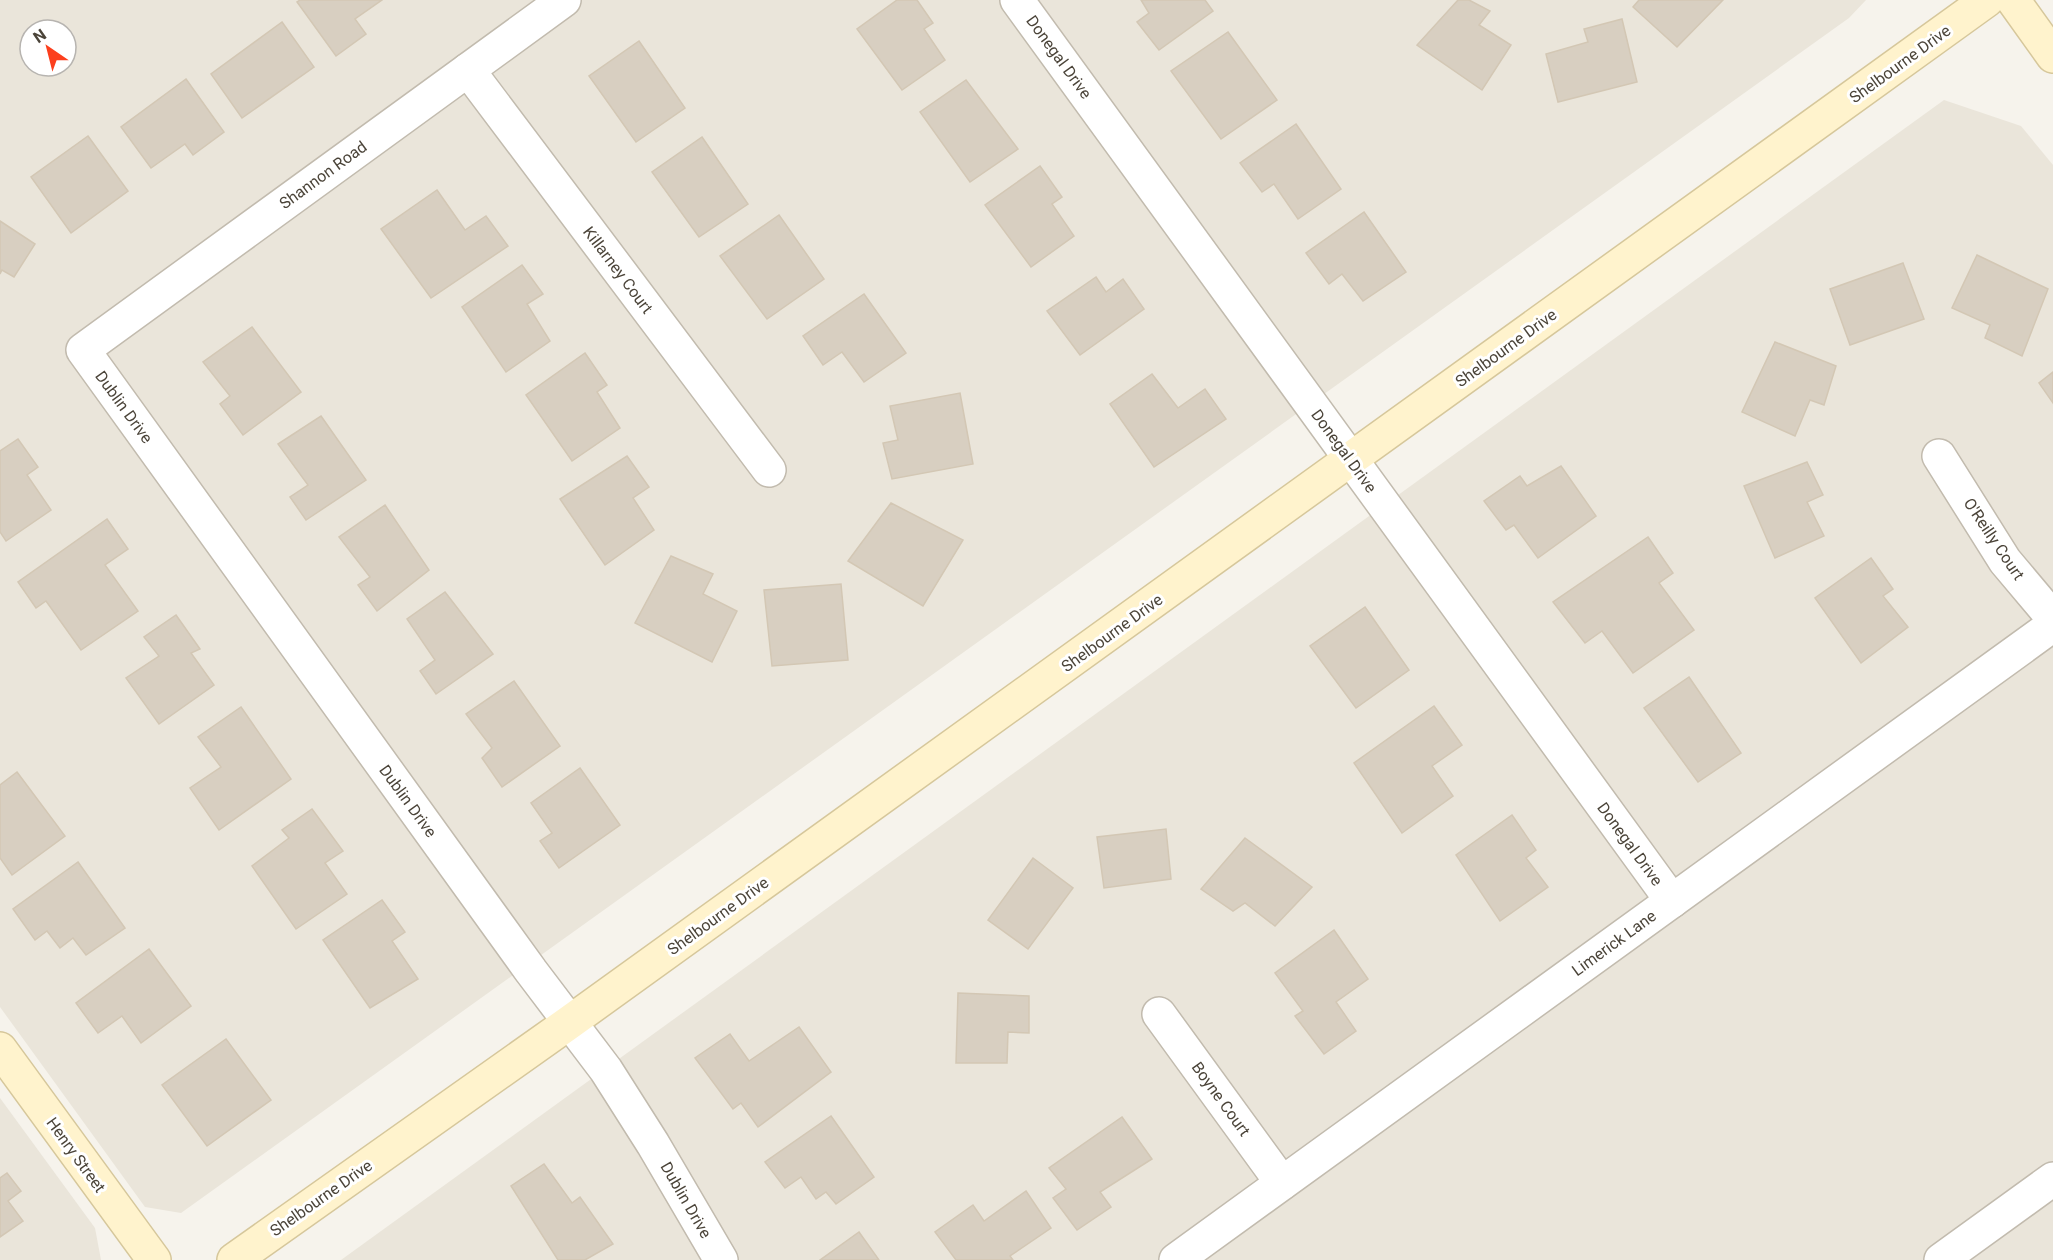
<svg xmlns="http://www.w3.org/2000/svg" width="2053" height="1260" font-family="Roboto,sans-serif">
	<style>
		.residential { fill: #eae5da; fill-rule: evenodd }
		.building { fill: #d8cfc1; stroke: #d3c7b4; stroke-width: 1.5 }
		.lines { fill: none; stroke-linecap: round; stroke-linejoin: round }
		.street-casing { stroke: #c2bbae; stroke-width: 36 }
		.secondary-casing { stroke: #d6c79b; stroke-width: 36 }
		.street { stroke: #fff; stroke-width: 33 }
		.secondary { stroke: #fff3cd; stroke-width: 33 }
		.labels { text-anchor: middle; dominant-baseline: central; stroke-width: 6; stroke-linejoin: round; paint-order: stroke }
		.street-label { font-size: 16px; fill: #4b4439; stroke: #fff }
	</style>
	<rect width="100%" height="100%" fill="#f6f3ec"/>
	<!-- residential -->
	<g class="residential">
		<path d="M0 0H1866L1849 18 181 1213 145 1207 0 1007ZM30 30H66V66H30Z"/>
		<path d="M1944 100 2021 126 2053 165V1260H341Z"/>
		<path d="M0 1098 95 1228 101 1260H0Z"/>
	</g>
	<!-- building -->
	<g class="building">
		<path d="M300 0H382L355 19 366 34 336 56 297 2Z"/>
		<path d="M897 0H917L933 23 924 29 945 60 902 90 857 29Z"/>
		<path d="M1141 0H1205L1213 11 1159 50 1137 22 1149 13Z"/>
		<path d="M1458 0H1469L1490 11 1479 25 1511 45 1482 90 1417 45Z"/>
		<path d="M1639 0H1723L1677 47 1633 7Z"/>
		<path d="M1622 19 1637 82 1558 102 1546 54 1588 42 1584 29Z"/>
		<path d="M282 22 314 67 242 118 211 74Z"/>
		<path d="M1228 32 1277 100 1221 139 1171 71Z"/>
		<path d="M639 41 685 108 636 142 589 76Z"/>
		<path d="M186 79 224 132 193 155 185 144 151 168 121 127Z"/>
		<path d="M966 80 1018 149 970 182 920 112Z"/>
		<path d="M1296 124 1341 189 1298 219 1274 184 1262 192 1240 163Z"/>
		<path d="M88 136 128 191 71 233 31 177Z"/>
		<path d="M702 137 748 204 699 237 652 172Z"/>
		<path d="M1040 166 1062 197 1052 204 1074 236 1031 267 985 205Z"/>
		<path d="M437 190 465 230 486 216 508 246 431 298 381 229Z"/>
		<path d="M1364 212 1406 272 1363 301 1342 274 1329 284 1306 253Z"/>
		<path d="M779 215 824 279 767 319 720 256Z"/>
		<path d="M0 221 35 244 14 277 2 270 0 274Z"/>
		<path d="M1977 255 2048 289 2022 356 1985 338 1990 325 1952 308Z"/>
		<path d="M1903 263 1924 319 1850 345 1830 289Z"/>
		<path d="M522 265 543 294 527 304 550 341 506 372 462 307Z"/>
		<path d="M1096 277 1106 292 1123 279 1144 309 1080 355 1047 311Z"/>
		<path d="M864 294 906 353 864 382 842 352 823 365 803 336Z"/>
		<path d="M252 327 301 392 243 435 220 404 230 396 203 362Z"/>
		<path d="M1775 342 1836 366 1824 405 1810 400 1795 436 1742 412Z"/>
		<path d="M585 353 607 385 597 392 620 428 572 461 526 395Z"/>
		<path d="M2053 372V403L2039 383Z"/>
		<path d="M1152 374 1178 408 1205 389 1226 419 1154 467 1110 404Z"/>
		<path d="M960 393 973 464 892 479 883 443 898 440 890 406Z"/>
		<path d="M321 416 366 480 306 520 290 497 308 485 278 444Z"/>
		<path d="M18 439 38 467 27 475 51 510 6 541 0 532V451Z"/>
		<path d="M627 456 649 487 633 498 654 530 605 565 560 499Z"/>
		<path d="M1807 462 1823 495 1807 502 1824 536 1775 558 1744 486Z"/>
		<path d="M1561 466 1596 516 1538 558 1514 525 1506 530 1484 501 1520 476 1527 486Z"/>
		<path d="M891 503 963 540 923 606 848 561Z"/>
		<path d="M385 505 429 570 377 611 358 585 370 577 339 537Z"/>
		<path d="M107 519 128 549 105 565 138 611 81 650 46 601 36 608 18 582Z"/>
		<path d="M1648 537 1673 573 1659 583 1694 630 1633 673 1602 631 1585 643 1553 602Z"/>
		<path d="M671 556 713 574 703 594 737 611 712 662 635 623Z"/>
		<path d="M1871 558 1893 589 1883 596 1908 627 1861 663 1815 598Z"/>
		<path d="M841 584 848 660 772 666 764 590Z"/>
		<path d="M445 592 493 654 436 694 420 671 435 660 407 619Z"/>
		<path d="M1365 607 1409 670 1356 708 1310 646Z"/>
		<path d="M176 615 200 649 191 653 214 685 159 724 126 678 159 656 144 637Z"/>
		<path d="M1689 677 1741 753 1698 782 1644 708Z"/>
		<path d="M514 681 560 746 502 787 482 758 492 748 466 714Z"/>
		<path d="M1434 706 1462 745 1432 766 1453 796 1402 833 1354 763Z"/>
		<path d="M241 707 291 779 219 830 190 788 221 767 198 737Z"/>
		<path d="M580 768 620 825 559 868 540 841 552 833 531 803Z"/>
		<path d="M17 772 65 836 12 875 0 858V785Z"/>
		<path d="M312 809 343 851 325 863 347 894 296 929 252 866 289 838 282 830Z"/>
		<path d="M1512 815 1536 850 1526 858 1548 887 1500 921 1456 855Z"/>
		<path d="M1166 829 1171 879 1104 888 1097 837Z"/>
		<path d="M1245 838 1312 887 1275 926 1245 903 1233 911 1201 889Z"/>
		<path d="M1033 858 1073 888 1028 949 988 920Z"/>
		<path d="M78 862 125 928 86 955 73 938 60 948 47 931 35 940 13 909Z"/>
		<path d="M382 900 405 932 392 941 418 979 370 1008 323 940Z"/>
		<path d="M1334 930 1368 979 1336 1002 1356 1031 1324 1054 1295 1016 1303 1011 1275 973Z"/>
		<path d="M149 949 191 1006 141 1043 122 1016 98 1033 76 1003Z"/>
		<path d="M958 993 1029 996V1033L1008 1032 1007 1063H956Z"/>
		<path d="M799 1027 831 1072 758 1127 741 1103 733 1109 695 1058 730 1034 749 1061Z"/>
		<path d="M226 1039 271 1100 207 1146 162 1085Z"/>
		<path d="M831 1116 874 1177 836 1204 826 1192 816 1199 801 1177 785 1188 765 1162Z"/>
		<path d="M1122 1117 1152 1159 1100 1192 1111 1207 1077 1230 1053 1198 1066 1189 1049 1168Z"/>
		<path d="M544 1164 572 1203 580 1197 613 1244 585 1260H558L511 1186Z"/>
		<path d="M7 1173 21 1191 8 1201 23 1221 0 1237V1178Z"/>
		<path d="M1026 1191 1051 1228 1010 1256 1013 1260H956L935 1232 973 1205 984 1221Z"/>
		<path d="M859 1232 879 1260H820Z"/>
	</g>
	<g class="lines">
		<defs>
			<g id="street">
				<path d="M564 0 83 350 531 971 606 1070 653 1144 721 1260"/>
				<path d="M1017 0 1672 901"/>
				<path d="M468 70 769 470"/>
				<path d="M1939 456 2005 561 2053 618"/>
				<path d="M1159 1014 1282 1183"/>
				<path d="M1176 1260 2053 625"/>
				<path d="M1941 1260 2053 1179"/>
			</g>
			<g id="secondary">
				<path d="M2013 0 2053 56"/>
				<path d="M0 1049 154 1260"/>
				<path d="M234 1260 570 1022 1987 0"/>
			</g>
		</defs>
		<!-- street casing -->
		<use href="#street" class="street-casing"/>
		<!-- secondary casing -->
		<use href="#secondary" class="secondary-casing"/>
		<!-- street -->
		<use href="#street" class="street"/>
		<!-- secondary -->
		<use href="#secondary" class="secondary"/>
	</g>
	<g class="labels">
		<!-- street labels -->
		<g class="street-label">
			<text transform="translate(1059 57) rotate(54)">Donegal Drive</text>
			<text transform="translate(1900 64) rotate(-36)">Shelbourne Drive</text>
			<text transform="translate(323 175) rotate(-36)">Shannon Road</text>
			<text transform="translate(618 270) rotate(53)">Killarney Court</text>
			<text transform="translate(1506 348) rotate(-36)">Shelbourne Drive</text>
			<text transform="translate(124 407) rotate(54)">Dublin Drive</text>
			<text transform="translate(1344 451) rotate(54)">Donegal Drive</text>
			<text transform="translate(1994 539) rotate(56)">O'Reilly Court</text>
			<text transform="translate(1112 633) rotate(-36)">Shelbourne Drive</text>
			<text transform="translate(408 801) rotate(54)">Dublin Drive</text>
			<text transform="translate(1630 844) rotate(54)">Donegal Drive</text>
			<text transform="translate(718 916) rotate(-36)">Shelbourne Drive</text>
			<text transform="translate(1614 943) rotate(-36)">Limerick Lane</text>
			<text transform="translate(1221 1099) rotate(54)">Boyne Court</text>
			<text transform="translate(76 1155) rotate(54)">Henry Street</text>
			<text transform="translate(321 1198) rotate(-35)">Shelbourne Drive</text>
			<text transform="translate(686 1200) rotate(60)">Dublin Drive</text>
		</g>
	</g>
	<!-- north arrow -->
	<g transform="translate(48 48) rotate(325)"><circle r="28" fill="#ffffff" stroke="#b7b4b0" stroke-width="1.5"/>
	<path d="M0-4.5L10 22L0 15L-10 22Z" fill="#fc3f1d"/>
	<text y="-9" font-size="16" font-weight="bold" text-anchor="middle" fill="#4b4439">N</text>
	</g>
</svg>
